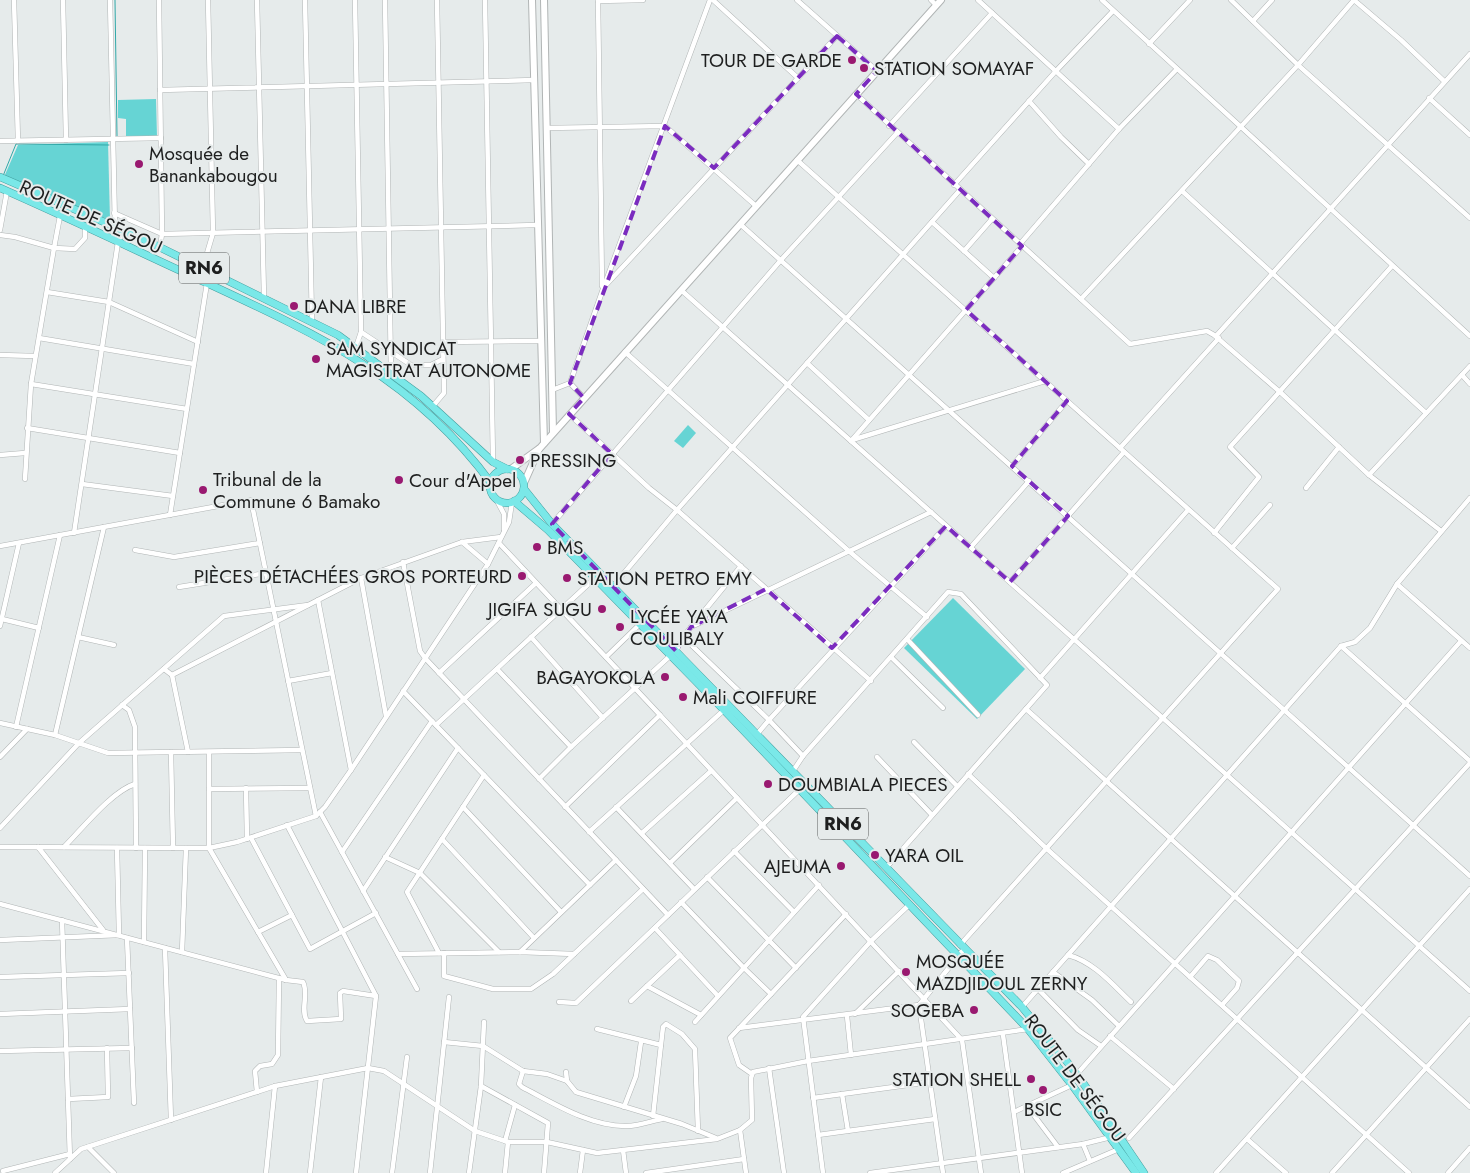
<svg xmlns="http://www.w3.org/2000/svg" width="1470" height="1173" font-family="Jost,sans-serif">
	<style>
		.green { fill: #66d4d4 }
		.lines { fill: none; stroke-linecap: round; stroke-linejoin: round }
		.stream { stroke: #31a8a8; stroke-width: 1 }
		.minor-casing { stroke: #b1b5b5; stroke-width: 5.5 }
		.secondary-casing { stroke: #b1b5b5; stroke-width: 8 }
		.trunk-casing { stroke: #449e9e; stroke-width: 8 }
		.minor { stroke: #fff; stroke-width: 4.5 }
		.secondary { stroke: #fff; stroke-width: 6 }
		.trunk { stroke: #7ae8e8; stroke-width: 7 }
		.marked { fill: none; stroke: #7b2cbf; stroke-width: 4; stroke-dasharray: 10 6; stroke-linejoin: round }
		.poi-dot { fill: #991970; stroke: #e6ebeb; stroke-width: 2 }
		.labels { text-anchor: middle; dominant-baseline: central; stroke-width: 4; stroke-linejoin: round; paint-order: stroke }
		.shield { fill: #e6ebeb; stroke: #5a5c5c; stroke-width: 1 }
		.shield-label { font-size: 18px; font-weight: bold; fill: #1e1f1f }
		.poi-label { font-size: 19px; fill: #1e1f1f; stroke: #e6ebeb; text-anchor: start }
		.street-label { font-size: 19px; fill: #1e1f1f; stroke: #e6ebeb }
	</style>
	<rect width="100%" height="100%" fill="#e6ebeb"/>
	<!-- green -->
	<g class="green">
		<path d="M156 99 157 137 126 136V119L118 118V100Z"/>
		<path d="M108 142 110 220 4 177 18 145Z"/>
		<path d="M688 425 696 433 683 448 674 441Z"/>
		<path d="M953 598 1025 669 977 719 904 648Z"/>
	</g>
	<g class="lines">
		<!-- stream -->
		<g class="stream">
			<path d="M115 0 117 136"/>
			<path d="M3 176 16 144 109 145"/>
		</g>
		<defs>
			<g id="minor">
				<path d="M14 0 18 141"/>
				<path d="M63 0 66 140"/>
				<path d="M110 0 115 226"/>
				<path d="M159 0 162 234 160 247"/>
				<path d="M257 0 264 297"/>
				<path d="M305 0 312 321"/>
				<path d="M355 0 361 332 356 347"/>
				<path d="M385 0 391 373"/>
				<path d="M485 0 493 461"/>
				<path d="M598 0 602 286"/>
				<path d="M713 0 798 78"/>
				<path d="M797 0 877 71"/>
				<path d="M931 0 936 5"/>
				<path d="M978 0 1119 129"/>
				<path d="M1102 0 1470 336"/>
				<path d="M1231 0 1298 65 1470 218"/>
				<path d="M598 1 643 0"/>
				<path d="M1253 21 1272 0"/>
				<path d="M1149 44 1190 0"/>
				<path d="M160 90 534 80"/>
				<path d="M856 94 1130 344 1207 331 1214 335 1280 392 1369 475 1441 531"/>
				<path d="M1429 98 1470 135"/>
				<path d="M1029 101 1061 137 1089 164"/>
				<path d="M889 126 992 13"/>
				<path d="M547 128 665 126 756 206"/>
				<path d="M0 141 161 138"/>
				<path d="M797 160 1278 589 960 945"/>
				<path d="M954 185 1055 72 1113 11"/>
				<path d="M1182 191 1426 413"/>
				<path d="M114 213 162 234 537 225"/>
				<path d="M932 222 994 278"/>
				<path d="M740 224 1470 876"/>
				<path d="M0 230 7 191"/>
				<path d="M0 235 15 237 54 248 60 216"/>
				<path d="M1020 244 1119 129 1177 69"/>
				<path d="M964 251 992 219"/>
				<path d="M203 267 213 233 208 0"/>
				<path d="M605 286 837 36"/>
				<path d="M681 290 1470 991"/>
				<path d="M47 292 109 302 198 342"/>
				<path d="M1081 299 1298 65 1354 0 1401 40 1444 81"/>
				<path d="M361 332 411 365H431L443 359"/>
				<path d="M1216 336 1470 54"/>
				<path d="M39 338 194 364"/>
				<path d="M443 342 540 341"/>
				<path d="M625 352 850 552 927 617"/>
				<path d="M0 355 35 356"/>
				<path d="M807 363 869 420"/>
				<path d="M1462 375 1470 384"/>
				<path d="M31 384 187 409"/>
				<path d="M552 390 570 383"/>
				<path d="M584 398 570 383 603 289 710 0"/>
				<path d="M433 406 444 393 437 0"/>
				<path d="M569 414 649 488 677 510 871 681"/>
				<path d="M27 428 180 453"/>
				<path d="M852 440 1045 381"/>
				<path d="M851 441 1022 246"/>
				<path d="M1120 448 1219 338"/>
				<path d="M0 455 25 453"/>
				<path d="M1012 466 1067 401"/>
				<path d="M1369 475 1470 366"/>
				<path d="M25 479 31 384 54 248 75 249 85 238V227"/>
				<path d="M82 484 173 496"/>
				<path d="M1306 488 1339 447"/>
				<path d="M496 499 504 514V530"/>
				<path d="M170 515 207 283"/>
				<path d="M552 524 781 260 897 133"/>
				<path d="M74 533 118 242 123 230"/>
				<path d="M1214 533 1259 477 1230 447 1392 266"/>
				<path d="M462 542 488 564"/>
				<path d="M499 543 660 715"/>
				<path d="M0 546 251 500 316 816"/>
				<path d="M971 547 1029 481"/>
				<path d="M1232 548 1270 505"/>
				<path d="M135 550 174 557 260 543"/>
				<path d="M403 562 420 651 425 658 668 915"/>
				<path d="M361 578 386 716"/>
				<path d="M1010 582 1124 452"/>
				<path d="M1397 584 1470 648"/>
				<path d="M614 585 677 510 960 190"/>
				<path d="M179 587 266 573"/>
				<path d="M318 600 351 770"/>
				<path d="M2 619 39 628"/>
				<path d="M0 626 19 543"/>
				<path d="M691 627 931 512"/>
				<path d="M78 637 114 645"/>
				<path d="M531 637 603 718"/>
				<path d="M683 637 769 720 758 733"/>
				<path d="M907 639 978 715"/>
				<path d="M1341 646 1470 761"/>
				<path d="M676 651 683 637 741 566"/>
				<path d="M606 657 640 624"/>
				<path d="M891 657 943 708"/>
				<path d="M164 669 172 675 188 752"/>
				<path d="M497 669 571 747 670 656"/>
				<path d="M439 673 536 583"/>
				<path d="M172 675 361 578 462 542 501 537"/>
				<path d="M1040 678 1188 510"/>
				<path d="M288 681 332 673"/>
				<path d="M403 691 590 885"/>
				<path d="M122 705 129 710 135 727 136 848"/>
				<path d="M1026 709 1470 1107"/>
				<path d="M0 723 55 735 108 753 302 750"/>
				<path d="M436 725 594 579"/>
				<path d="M16 727 60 535"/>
				<path d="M55 735 104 527"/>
				<path d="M914 742 957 786"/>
				<path d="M171 752 173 848"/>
				<path d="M209 752V848L286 980"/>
				<path d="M803 756 769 720 946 526"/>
				<path d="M0 757 27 729"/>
				<path d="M877 757 932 815"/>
				<path d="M793 771 803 756 948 592 961 594 1047 685 886 868"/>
				<path d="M968 774 1047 849 1409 1173"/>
				<path d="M539 779 571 747"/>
				<path d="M246 788 247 839"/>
				<path d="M209 789 310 788"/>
				<path d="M463 807 561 912"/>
				<path d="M565 807 660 715 962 1040 981 1173"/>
				<path d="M616 807 694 889"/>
				<path d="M320 812 417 989"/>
				<path d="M287 825 376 996 356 1173"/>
				<path d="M0 828 79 743 224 616 308 605"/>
				<path d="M589 832 724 710"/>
				<path d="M642 833 711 771"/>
				<path d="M251 838 310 949 376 913"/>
				<path d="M442 839 534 938"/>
				<path d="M0 847 209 848 237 842 316 816 325 807 351 770 488 564 509 522 512 502"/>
				<path d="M38 847 103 930"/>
				<path d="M64 847C82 829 112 791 135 784"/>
				<path d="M734 851 794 912"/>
				<path d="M342 852 432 721"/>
				<path d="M385 857 420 873 499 952"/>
				<path d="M670 863 737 798"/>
				<path d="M707 877 796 968"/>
				<path d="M363 891 458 748"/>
				<path d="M681 902 744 968 771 994"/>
				<path d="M0 904 286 980 303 982C309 994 300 1010 307 1021L341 1019 340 993 343 991 376 996"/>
				<path d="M62 920 70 1159"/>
				<path d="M655 928 718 996"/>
				<path d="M258 932 292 915"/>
				<path d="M127 938 134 1103"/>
				<path d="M0 940 119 935 117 848"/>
				<path d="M144 942 145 848"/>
				<path d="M165 948 171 1120"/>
				<path d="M182 952 186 848"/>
				<path d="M520 952 616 860"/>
				<path d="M439 953 407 892 484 775"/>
				<path d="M444 953V976L493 989H531L553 974 643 889"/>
				<path d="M398 954 520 952 574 954"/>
				<path d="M1068 955C1094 962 1112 984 1131 1002"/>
				<path d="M1053 972 1092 1000 1119 1026"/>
				<path d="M0 977 129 973"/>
				<path d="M1190 977 1208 956 1217 960 1239 981 1237 988 1222 1005"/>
				<path d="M647 986 701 1015"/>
				<path d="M1038 989 1078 1030 1101 1046"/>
				<path d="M631 1001 680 955"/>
				<path d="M559 1002 576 1003 799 790"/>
				<path d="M919 1005 943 1173"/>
				<path d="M1022 1007 1341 646 1355 642 1370 628 1397 584 1470 498"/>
				<path d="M0 1014 130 1009"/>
				<path d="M855 1014 899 971"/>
				<path d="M847 1016 851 1055"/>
				<path d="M695 1022 819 885"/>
				<path d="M739 1028 919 1005 964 949"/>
				<path d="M597 1029 661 1045"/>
				<path d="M1003 1035 1022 1173"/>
				<path d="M1110 1036 1174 1089"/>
				<path d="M444 1042 483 1046 523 1071 547 1074 567 1081"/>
				<path d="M0 1051 132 1048"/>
				<path d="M769 1068 784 1173"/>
				<path d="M523 1071 519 1084 522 1087C553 1103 591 1127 627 1126 639 1126 651 1121 662 1119"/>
				<path d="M566 1072 567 1081 576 1092 682 1124 716 1138"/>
				<path d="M752 1074 739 1065 730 1038 846 914"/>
				<path d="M1077 1074 1461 641"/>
				<path d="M481 1086 548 1123 544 1173"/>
				<path d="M257 1092 255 1071 260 1066 272 1064 278 1055 279 978"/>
				<path d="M842 1094 848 1131"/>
				<path d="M813 1098 930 1082"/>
				<path d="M68 1099 108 1097 107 1048"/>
				<path d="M1027 1106 1058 1147"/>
				<path d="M624 1107 636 1076 641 1042"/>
				<path d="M1014 1112 1072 1085"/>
				<path d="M653 1116 663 1027 666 1024 682 1034 695 1049 698 1131"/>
				<path d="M740 1130 746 1173"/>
				<path d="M818 1135 935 1119"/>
				<path d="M1129 1138 1470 763"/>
				<path d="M1247 1139 1286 1173"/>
				<path d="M505 1141 515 1105"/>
				<path d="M1083 1144 1111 1137"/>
				<path d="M88 1147 114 1173"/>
				<path d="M623 1150 626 1173"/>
				<path d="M3 1171 70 1154"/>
				<path d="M55 1173 81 1149 275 1086 368 1068 384 1071 475 1131 508 1142H547L597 1153 717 1139 740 1130 752 1120 751 1078 753 1072 808 1061 1028 1029"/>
				<path d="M266 1173 275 1086"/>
				<path d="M310 1173 321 1077"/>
				<path d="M392 1173 407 1057"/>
				<path d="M430 1173 449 997"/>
				<path d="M469 1173 481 1086 484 1022"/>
				<path d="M505 1173 508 1142"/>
				<path d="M580 1173 583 1150"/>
				<path d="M646 1173 744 1159"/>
				<path d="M823 1173 803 1017 871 941 909 905"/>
				<path d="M870 1173 1083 1144 1090 1161"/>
				<path d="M1063 1173 1119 1149"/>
				<path d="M1216 1173 1470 889"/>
				<path d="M1332 1173 1470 1019"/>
				<path d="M1448 1173 1470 1148"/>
			</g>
			<g id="secondary">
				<path d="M532 0 544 443"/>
				<path d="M544 0 553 432"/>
				<path d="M511 469 540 448 941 0"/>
				<path d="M524 483 539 449"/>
			</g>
			<g id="trunk">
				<path d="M0 177 141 238 338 335 421 396 493 462 507 469"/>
				<path d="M0 188C66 217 131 248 196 278 312 332 413 376 491 483"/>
				<circle cx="507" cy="486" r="17"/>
				<path d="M524 489 552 524 1022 1007 1077 1074 1144 1173"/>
				<path d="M514 501 548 530 724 710 1028 1029 1072 1085 1136 1173"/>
			</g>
		</defs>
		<!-- minor casing -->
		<use href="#minor" class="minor-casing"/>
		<!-- secondary casing -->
		<use href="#secondary" class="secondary-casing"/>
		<!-- trunk casing -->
		<use href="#trunk" class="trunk-casing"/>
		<!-- minor -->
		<use href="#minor" class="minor"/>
		<!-- secondary -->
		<use href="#secondary" class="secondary"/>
		<!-- trunk -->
		<use href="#trunk" class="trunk"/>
	</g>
	<!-- marked area -->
	<path class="marked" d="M837 36 877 71 856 94 1022 246 966 310 1067 401 1012 466 1068 516 1010 582 946 526 832 648 766 589 691 627 676 651 552 524 612 454 569 414 584 398 570 383 665 126 714 168Z"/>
	<!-- markers -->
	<g class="poi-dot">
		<circle cx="852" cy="60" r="5"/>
		<circle cx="864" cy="68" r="5"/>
		<circle cx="139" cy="164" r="5"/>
		<circle cx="294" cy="306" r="5"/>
		<circle cx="316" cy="359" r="5"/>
		<circle cx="520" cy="460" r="5"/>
		<circle cx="399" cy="480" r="5"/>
		<circle cx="203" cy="490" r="5"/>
		<circle cx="537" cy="547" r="5"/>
		<circle cx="522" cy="576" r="5"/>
		<circle cx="567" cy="578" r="5"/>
		<circle cx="602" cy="609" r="5"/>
		<circle cx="620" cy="627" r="5"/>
		<circle cx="665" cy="677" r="5"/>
		<circle cx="683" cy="697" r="5"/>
		<circle cx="768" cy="784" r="5"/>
		<circle cx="875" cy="855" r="5"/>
		<circle cx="841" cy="866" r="5"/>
		<circle cx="906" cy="972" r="5"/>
		<circle cx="974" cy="1010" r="5"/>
		<circle cx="1031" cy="1079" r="5"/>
		<circle cx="1043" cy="1090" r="5"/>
	</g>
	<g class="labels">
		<!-- shield labels -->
		<g class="shield">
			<rect x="179" y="252.5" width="50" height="31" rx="4"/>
			<rect x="818" y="808.5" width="50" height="31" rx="4"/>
		</g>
		<g class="shield-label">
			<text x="204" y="268">RN6</text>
			<text x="843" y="824">RN6</text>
		</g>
		<!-- poi labels -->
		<g class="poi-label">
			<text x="842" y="60" text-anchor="end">TOUR DE GARDE</text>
			<text x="874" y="68">STATION SOMAYAF</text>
			<text x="149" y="153">Mosquée de<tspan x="149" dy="22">Banankabougou</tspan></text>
			<text x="304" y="306">DANA LIBRE</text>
			<text x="326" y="348">SAM SYNDICAT<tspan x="326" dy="22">MAGISTRAT AUTONOME</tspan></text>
			<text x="530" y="460">PRESSING</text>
			<text x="213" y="479">Tribunal de la<tspan x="213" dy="22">Commune 6 Bamako</tspan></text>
			<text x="409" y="480">Cour d'Appel</text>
			<text x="547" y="547">BMS</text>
			<text x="512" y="576" text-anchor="end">PIÈCES DÉTACHÉES GROS PORTEURD</text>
			<text x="577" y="578">STATION PETRO EMY</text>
			<text x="592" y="609" text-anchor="end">JIGIFA SUGU</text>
			<text x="630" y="616">LYCÉE YAYA<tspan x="630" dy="22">COULIBALY</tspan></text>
			<text x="655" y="677" text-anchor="end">BAGAYOKOLA</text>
			<text x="693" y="697">Mali COIFFURE</text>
			<text x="778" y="784">DOUMBIALA PIECES</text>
			<text x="885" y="855">YARA OIL</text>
			<text x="831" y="866" text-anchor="end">AJEUMA</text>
			<text x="916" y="961">MOSQUÉE<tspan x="916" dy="22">MAZDJIDOUL ZERNY</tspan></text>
			<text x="964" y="1010" text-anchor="end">SOGEBA</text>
			<text x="1021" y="1079" text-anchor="end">STATION SHELL</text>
			<text x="1043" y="1109" text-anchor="middle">BSIC</text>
		</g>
		<!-- street labels -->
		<g class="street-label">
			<text transform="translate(91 217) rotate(24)">ROUTE DE SÉGOU</text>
			<text transform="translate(1075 1078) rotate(53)">ROUTE DE SÉGOU</text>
		</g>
	</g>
</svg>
